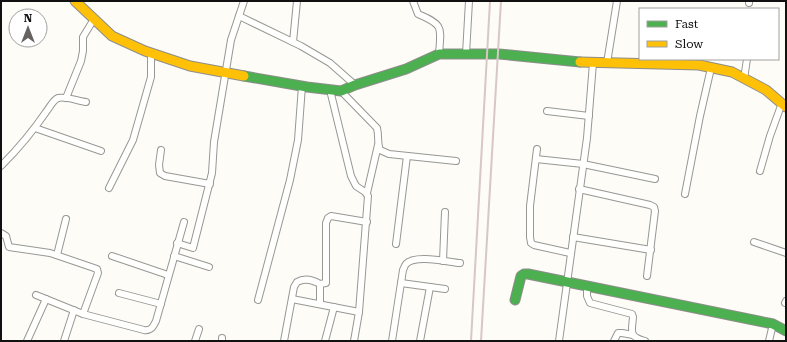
<svg xmlns="http://www.w3.org/2000/svg" width="787" height="342" font-family="'Roboto Serif',serif">
	<style>
		.lines { fill: none; stroke-linecap: round; stroke-linejoin: round }
		.street-casing { stroke: #979795; stroke-width: 8 }
		.fast-casing { stroke: #8e8d8b; stroke-width: 11 }
		.slow-casing { stroke: #8e8d8b; stroke-width: 11 }
		.street { stroke: #fffffe; stroke-width: 6 }
		.fast { stroke: #4caf50; stroke-width: 9 }
		.slow { stroke: #ffc107; stroke-width: 9 }
		.rail { stroke: #d9c6c7; stroke-width: 2 }
	</style>
	<rect width="100%" height="100%" fill="#fdfcf7"/>
	<g class="lines">
		<defs>
			<g id="street">
				<path d="M413 1 418 14C444 25 441 27 439 54"/>
				<path d="M749 3V1"/>
				<path d="M239 16 301 46 330 63 355 85"/>
				<path d="M293 42 297 1"/>
				<path d="M466 54 469 1"/>
				<path d="M607 63 617 1"/>
				<path d="M744 79 747 59"/>
				<path d="M330 90 351 176 356 186 365 192 368 196 359 312 354 341"/>
				<path d="M341 91 377 128C379 136 377 143 380 150L389 154 456 161"/>
				<path d="M66 98 81 61 83 51V37L94 19"/>
				<path d="M547 111 589 116"/>
				<path d="M35 128 101 151"/>
				<path d="M537 149 530 206V237L531 243 534 245 570 253"/>
				<path d="M161 150 159 165 160 173 165 176 210 184"/>
				<path d="M536 159 583 164 655 179"/>
				<path d="M1 166C18 149 33 131 46 112 50 107 53 100 58 98 66 96 78 101 86 102"/>
				<path d="M760 171 770 136 782 103"/>
				<path d="M109 188 133 140 151 77V53"/>
				<path d="M579 189 650 205 654 207 655 211 647 276"/>
				<path d="M367 193 378 145"/>
				<path d="M685 194 700 116 711 68"/>
				<path d="M1 233 6 236 9 247 50 253 97 269 98 273 83 314"/>
				<path d="M573 237 651 250"/>
				<path d="M754 242 786 253"/>
				<path d="M177 243 193 248 212 173 214 142 231 40 244 1"/>
				<path d="M396 244 407 156"/>
				<path d="M57 255 66 219"/>
				<path d="M112 256 168 275"/>
				<path d="M174 256 209 267"/>
				<path d="M443 261 445 212"/>
				<path d="M401 283 445 289"/>
				<path d="M320 284 326 283V223L328 218 331 216 367 222"/>
				<path d="M587 287V296L590 303 632 314 633 317C632 332 628 336 645 341"/>
				<path d="M119 293 161 304"/>
				<path d="M36 295 83 314 144 330C151 331 153 327 156 321L184 222"/>
				<path d="M292 299 359 312"/>
				<path d="M258 300 290 180 298 140 302 86"/>
				<path d="M785 303 786 301"/>
				<path d="M27 341 46 299"/>
				<path d="M64 341 74 310"/>
				<path d="M195 341 199 329"/>
				<path d="M222 341V338"/>
				<path d="M284 341 294 287 297 282C304 278 313 280 320 284V304"/>
				<path d="M325 341 334 307"/>
				<path d="M392 341 403 270C404 268 405 265 406 264 415 254 448 262 460 263"/>
				<path d="M420 341 430 287"/>
				<path d="M559 341 587 138 593 63"/>
				<path d="M614 341 618 333H622L633 335"/>
				<path d="M769 341 773 324"/>
			</g>
			<g id="fast">
				<path d="M244 76 307 87 341 91 355 85 406 69 439 54H499L580 62"/>
				<path d="M515 300 521 276 524 274H528L773 324 786 331"/>
			</g>
			<g id="slow">
				<path d="M75 1 112 36 145 51 190 66 244 76"/>
				<path d="M580 62 699 65 732 72 766 90 786 107"/>
			</g>
		</defs>
		<!-- street casing -->
		<use href="#street" class="street-casing"/>
		<!-- fast casing -->
		<use href="#fast" class="fast-casing"/>
		<!-- slow casing -->
		<use href="#slow" class="slow-casing"/>
		<!-- street -->
		<use href="#street" class="street"/>
		<!-- fast -->
		<use href="#fast" class="fast"/>
		<!-- slow -->
		<use href="#slow" class="slow"/>
		<!-- rail -->
		<g class="rail">
			<path d="M471 341 490 1"/>
			<path d="M481 341 501 1"/>
		</g>
	</g>
	<!-- border -->
	<rect width="787" height="342" fill="none" stroke="#111111" stroke-width="4"/>
	<!-- legend -->
	<rect x="639" y="8" width="140" height="52" fill="#ffffff" stroke="#a0a0a0"/>
	<rect x="647" y="21" width="20" height="6" fill="#4caf50" stroke="#a0a0a0"/>
	<text x="675" y="28" font-size="12" fill="#111111">Fast</text>
	<rect x="647" y="41" width="20" height="6" fill="#ffc107" stroke="#a0a0a0"/>
	<text x="675" y="48" font-size="12" fill="#111111">Slow</text>
	<!-- north arrow -->
	<g transform="translate(28 28)"><circle r="19" fill="#ffffff" stroke="#a0a0a0"/>
	<path d="M0-3L7 15L0 10L-7 15Z" fill="#646362"/>
	<text y="-6" font-size="11" font-weight="bold" text-anchor="middle" fill="#111111">N</text>
	</g>
</svg>
